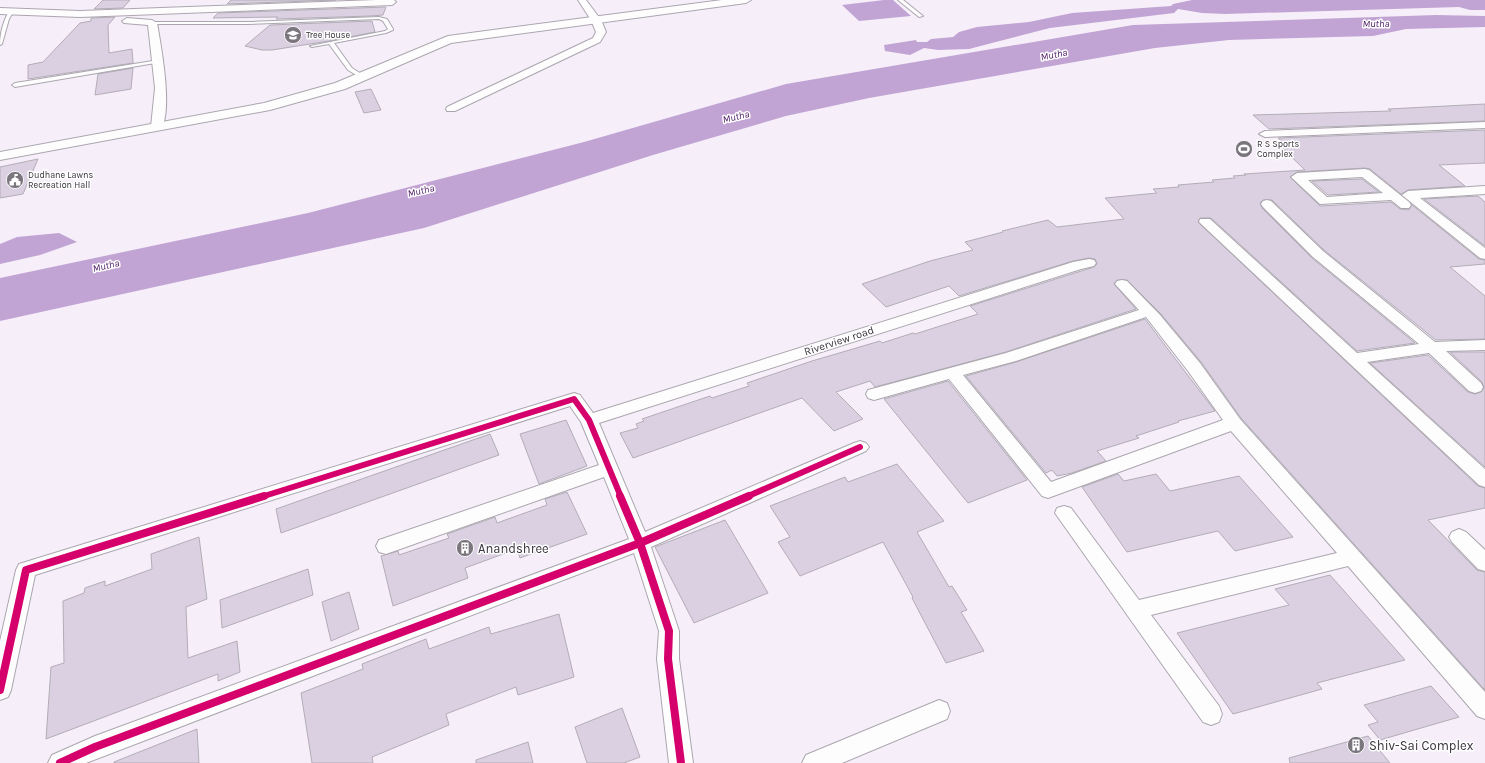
<svg xmlns="http://www.w3.org/2000/svg" width="1485" height="763" font-family="Karla,sans-serif">
	<style>
		.water { fill: #c1a4d3 }
		.building { fill: #dad0e1; stroke: #b2adb6 }
		.lines { fill: none; stroke-linecap: round; stroke-linejoin: round }
		.service-casing { stroke: #aba6ae; stroke-width: 2 }
		.minor-casing { stroke: #aba6ae; stroke-width: 2 }
		.tertiary-casing { stroke: #aba6ae; stroke-width: 2 }
		.service { fill: #fefdfe; fill-rule: evenodd }
		.minor { fill: #fefdfe; fill-rule: evenodd }
		.tertiary { fill: #fefdfe; fill-rule: evenodd }
		.cycleway-far1-casing { stroke: #fefefe; stroke-width: 8 }
		.cycleway-casing { stroke: #fefefe; stroke-width: 10 }
		.cycleway-far1 { stroke: #d6006c; stroke-width: 6 }
		.cycleway { stroke: #d6006c; stroke-width: 8 }
		.labels { text-anchor: middle; dominant-baseline: central; stroke-width: 3; stroke-linejoin: round; paint-order: stroke }
		.far-poi-label { font-size: 9px; fill: #39333c; stroke: #fefefe; text-anchor: start }
		.far-water-label { font-size: 10px; font-style: italic; fill: #46135e; stroke: #fefefe }
		.street-label { font-size: 11px; fill: #39333c; stroke: #fefefe }
		.near-poi-label { font-size: 13px; fill: #39333c; stroke: #fefefe; text-anchor: start }
	</style>
	<rect width="100%" height="100%" fill="#f6effa"/>
	<!-- water -->
	<g class="water">
		<path d="M884 0H893L911 16 859 21 842 5Z"/>
		<path d="M1192 0H1485V10H1470L1459 7 1225 14 1202 13 1178 9 1174 13 1050 28 969 49 938 50 924 48 910 55 885 51 884 45 916 40 917 42H927L931 39 953 37 959 32 977 27 1029 22 1072 13 1171 6 1173 4Z"/>
		<path d="M1436 15 1485 16V27L1406 29 1373 36 1229 40 1155 48 869 98 786 116 653 155 424 228 0 321V278L308 213 584 142 786 84 1133 25Z"/>
		<path d="M59 233 77 242 40 255 0 264V244L17 237Z"/>
	</g>
	<!-- building -->
	<g class="building">
		<path d="M103 0H130L123 8 94 9Z"/>
		<path d="M231 0H336L227 4Z"/>
		<path d="M386 7 383 15 370 16 276 19 278 17 213 18 218 13Z"/>
		<path d="M115 17 108 25 109 53 132 49 133 63 28 79V65L43 62 80 23 91 21V18Z"/>
		<path d="M372 21 375 32 329 41 272 50H262L245 46 270 25Z"/>
		<path d="M133 68 131 89 95 95 98 74Z"/>
		<path d="M371 89 381 110 364 113 355 92Z"/>
		<path d="M1485 104V121L1269 129 1253 115 1391 111 1388 109Z"/>
		<path d="M1485 130V163L1439 165 1465 186 1408 190 1401 194 1370 169 1365 168 1297 172 1290 177 1320 206 1391 202 1400 209 1409 210 1412 205 1479 259 1485 260V264L1450 267 1485 296V339L1436 340 1324 250 1272 200H1263L1260 203 1262 208 1312 258 1415 343 1357 351 1211 218H1200L1198 222 1478 486 1485 488V508L1428 520 1477 570 1485 572V690L1241 418 1201 362 1161 314 1127 280H1117L1114 284 1136 309 1006 352 875 387 870 381 836 392 863 419 834 431 802 398 633 458 620 433 638 428 636 424 644 421 642 419 710 396 712 398 749 386 747 383 812 361 880 341 882 343 913 333 915 334 978 314 970 306 1094 267 1097 264 1095 259 1089 258 1073 261 959 296 949 286 886 307 862 284 930 261 973 250 965 242 1003 232 1002 231 1048 220 1057 227 1124 219 1105 198 1157 193 1153 189 1179 187 1178 185 1214 182 1212 180 1235 178 1233 176 1246 175 1244 174 1305 170 1278 144 1284 143 1278 138Z"/>
		<path d="M38 159 23 194 0 198V167Z"/>
		<path d="M1362 179 1379 192 1328 195 1312 181Z"/>
		<path d="M1478 196 1485 202V246L1424 199Z"/>
		<path d="M1145 319 1215 411 1178 421 1179 422 1136 436 1139 438 1097 451 1106 461 1072 473 1057 476 1052 470 1046 473 966 376 1016 362Z"/>
		<path d="M1450 352H1485V467L1370 363 1428 355 1468 392 1475 394 1481 392 1484 388 1482 382Z"/>
		<path d="M948 381 1027 480 968 503 884 399Z"/>
		<path d="M566 420 587 466 539 484 520 434Z"/>
		<path d="M490 434 499 455 281 533 276 509Z"/>
		<path d="M897 464 944 521 917 532 949 587 952 586 967 610 961 612 984 651 946 663 912 598 913 597 883 542 800 576 778 542 790 537 770 506 845 477 848 482Z"/>
		<path d="M1118 474 1124 481 1156 474 1170 491 1239 476 1293 537 1235 551 1218 531 1127 552 1082 487Z"/>
		<path d="M567 492 587 534 520 558 517 549 465 568 468 578 393 606 381 556 398 551 399 555 449 538 447 534 495 517 497 523 547 505 545 499Z"/>
		<path d="M725 520 768 593 694 623 655 547Z"/>
		<path d="M199 537 207 599 186 607 188 658 237 641 240 672 218 681V674L46 739 51 667 64 663 63 601 84 593 85 588 105 581V586L152 569 151 554Z"/>
		<path d="M308 569 313 595 222 628 220 600Z"/>
		<path d="M1330 575 1405 660 1317 683 1322 689 1233 714 1177 633 1289 605 1275 589Z"/>
		<path d="M349 592 359 629 331 641 322 602Z"/>
		<path d="M559 614 574 677 518 695 516 687 446 714 449 725 372 757 373 763H312L301 693 363 669 362 664 426 639 429 649 489 627 491 634Z"/>
		<path d="M1431 686 1459 717 1380 740 1368 725 1378 722 1364 705Z"/>
		<path d="M622 708 640 757 624 763H587L575 727Z"/>
		<path d="M197 729 199 763H114V762Z"/>
		<path d="M1368 736 1390 763H1290L1289 758Z"/>
		<path d="M528 742 533 763H476V760Z"/>
	</g>
	<g class="lines">
		<defs>
			<g id="service">
				<path d="M898 0H903L923 16 919 17Z"/>
				<path d="M9 11 13 12 9 19 2 44 0 45C0 33 3 22 9 11Z"/>
				<path d="M379 17 387 19 393 29V30L386 33 334 43 352 68 363 75 364 76 361 78 348 70 329 44 312 47 310 46 385 31 388 29 383 21 379 19 247 24H152L150 23 152 22H247Z"/>
				<path d="M159 60 161 61V62L15 87 12 85 15 83Z"/>
			</g>
			<g id="minor">
				<path d="M376 0H394L396 2 392 5 80 17 0 14V8L80 11Z"/>
				<path d="M578 0H586L601 20 606 32 600 42 455 111H447L446 109 447 107 593 38 596 32 591 20Z"/>
				<path d="M127 18 152 20 157 23C161 46 173 110 161 129L157 130 151 127 155 88 148 25 124 23 122 21Z"/>
				<path d="M1485 122V128L1265 137 1259 134 1265 131Z"/>
				<path d="M1365 169 1369 170 1409 202 1411 205 1409 208H1401L1391 200 1320 204 1291 177 1297 173ZM1362 177 1383 193 1327 197 1308 180Z"/>
				<path d="M1485 186V194L1420 198 1485 248V259L1480 258 1402 195 1408 191Z"/>
				<path d="M1267 200 1271 201 1323 251 1435 342 1485 340V350L1446 351 1481 383 1483 387 1481 391 1475 393 1469 391 1429 353 1367 362 1485 469V487L1479 485 1199 222 1200 219H1210L1357 353 1419 344 1313 257 1263 207 1261 204 1263 201Z"/>
				<path d="M1089 259 1094 260 1096 263 1094 266 1081 269 599 423 645 532 854 443 860 441 866 443 869 447 866 451 651 547 679 631V659L693 763H669L657 659 659 631 634 553 86 763H48L52 755 95 736 629 539 604 477 386 554 379 552 376 546 379 540 599 465 581 422 570 406 35 575 11 690 8 697 0 700V641L16 570 19 564 574 393 580 395 593 413 1073 262Z"/>
				<path d="M1122 280 1127 281 1160 315 1200 363 1240 419 1485 692V719L1477 716 1348 566 1151 615 1219 706 1222 714 1219 722 1211 725 1203 722 1055 513 1057 508 1064 506 1071 508 1139 600 1337 553 1231 431 1048 498 1042 496 949 379 874 400 868 398 866 394 868 390 1006 353 1139 310 1115 284 1117 281ZM1146 317 1188 371 1223 420 1051 482 963 375 1016 361Z"/>
				<path d="M1459 529 1466 532 1485 550V571L1478 569 1452 542 1449 537 1452 532Z"/>
				<path d="M939 700 947 703 950 711 947 719 842 763H802L806 755Z"/>
			</g>
			<path id="tertiary" d="M722 0H751L746 3 451 43 345 89 270 110 0 160V152L264 103 335 83 448 36Z"/>
		</defs>
		<!-- service casing -->
		<use href="#service" class="service-casing"/>
		<!-- minor casing -->
		<use href="#minor" class="minor-casing"/>
		<!-- tertiary casing -->
		<use href="#tertiary" class="tertiary-casing"/>
		<!-- service -->
		<use href="#service" class="service"/>
		<!-- minor -->
		<use href="#minor" class="minor"/>
		<!-- tertiary -->
		<use href="#tertiary" class="tertiary"/>
		<defs>
			<g id="cycleway-far1">
				<path d="M261 497 574 399 589 420 621 497"/>
				<path d="M746 497 860 447"/>
			</g>
			<g id="cycleway">
				<path d="M620 496 640 543 669 631 668 659 681 763"/>
				<path d="M0 690 26 570 264 496"/>
				<path d="M60 763 95 747 640 543 749 496"/>
			</g>
		</defs>
		<!-- cycleway-far1 casing -->
		<use href="#cycleway-far1" class="cycleway-far1-casing"/>
		<!-- cycleway casing -->
		<use href="#cycleway" class="cycleway-casing"/>
		<!-- cycleway-far1 -->
		<use href="#cycleway-far1" class="cycleway-far1"/>
		<!-- cycleway -->
		<use href="#cycleway" class="cycleway"/>
	</g>
	<!-- icons -->
	<defs>
		<symbol id="school-disc" viewBox="-11 -11 22 22"><circle r="9.5" fill="#7b757e" stroke="#fefefe"/><path d="M0-5L7-2L0 1L-7-2ZM-4 1L0 2.5L4 1V4Q0 6-4 4Z" fill="#fff"/></symbol>
		<symbol id="stadium-disc" viewBox="-11 -11 22 22"><circle r="9.5" fill="#7b757e" stroke="#fefefe"/><path d="M0-5a6.5 5 0 1 0 0 10a6.5 5 0 1 0 0-10ZM-3.5-1.8h7v3.6h-7Z" fill="#fff"/></symbol>
		<symbol id="civic-disc" viewBox="-11 -11 22 22"><circle r="9.5" fill="#7b757e" stroke="#fefefe"/><path d="M-.6-6.5H3V-4.5H.6V-3L4-1V1h2V6H-6V1h2V-1L-.6-3ZM-1.2 2.5V6h2.4V2.5Z" fill="#fff"/></symbol>
		<symbol id="building-disc" viewBox="-11 -11 22 22"><circle r="9.5" fill="#7b757e" stroke="#fefefe"/><path d="M-4-6H4V6H1V3H-1V6H-4ZM-2.5-4.3h1.7v1.8h-1.7ZM.8-4.3h1.7v1.8H.8ZM-2.5-1h1.7V.8h-1.7ZM.8-1h1.7V.8H.8Z" fill="#fff"/></symbol>
	</defs>
	<g fill-rule="evenodd">
		<use href="#school-disc" x="283" y="25" width="20" height="20"/>
		<use href="#stadium-disc" x="1234" y="139" width="20" height="20"/>
		<use href="#civic-disc" x="5" y="170" width="20" height="20"/>
		<use href="#building-disc" x="455" y="538" width="20" height="20"/>
		<use href="#building-disc" x="1346" y="735" width="20" height="20"/>
	</g>
	<g class="labels">
		<!-- far-poi labels -->
		<g class="far-poi-label">
			<text x="306" y="35">Tree House</text>
			<text x="1257" y="144">R S Sports<tspan x="1257" dy="10">Complex</tspan></text>
			<text x="28" y="175">Dudhane Lawns<tspan x="28" dy="10">Recreation Hall</tspan></text>
		</g>
		<!-- far-water labels -->
		<g class="far-water-label">
			<text x="1376" y="24">Mutha</text>
			<text transform="translate(1054 55) rotate(-11)">Mutha</text>
			<text transform="translate(736 117) rotate(-13)">Mutha</text>
			<text transform="translate(421 191) rotate(-13)">Mutha</text>
			<text transform="translate(106 266) rotate(-13)">Mutha</text>
		</g>
		<!-- street labels -->
		<g class="street-label">
			<text transform="translate(839 341) rotate(-18)">Riverview road</text>
		</g>
		<!-- near-poi labels -->
		<g class="near-poi-label">
			<text x="478" y="548">Anandshree</text>
			<text x="1369" y="745">Shiv-Sai Complex</text>
		</g>
	</g>
</svg>
